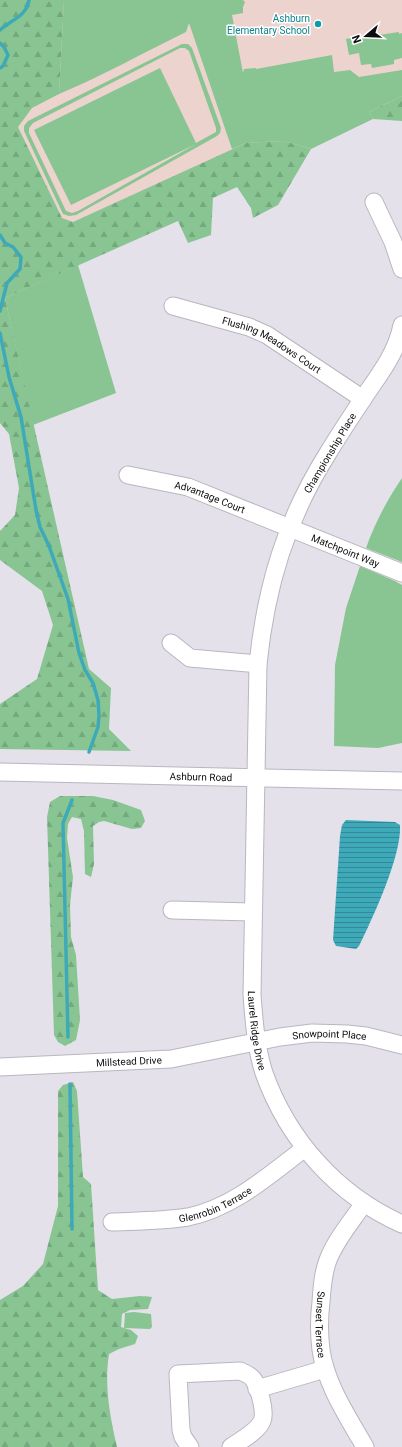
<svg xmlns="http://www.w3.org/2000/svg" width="402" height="1447" font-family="Roboto,sans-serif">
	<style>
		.education { fill: #ecd3cd }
		.green { fill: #88c592; fill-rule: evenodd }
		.forest { fill: url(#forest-firs) }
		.water { fill: url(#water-rules) }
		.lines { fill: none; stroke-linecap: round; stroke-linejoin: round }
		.stream { stroke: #3eaab9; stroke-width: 3.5 }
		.minor-casing { stroke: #b9b6bf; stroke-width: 19 }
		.minor { stroke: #fff; stroke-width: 17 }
		.culture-dot { fill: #0f9aa8; stroke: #fff; stroke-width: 1.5 }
		.labels { text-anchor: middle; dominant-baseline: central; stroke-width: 3; stroke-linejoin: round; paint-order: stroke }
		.culture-label { font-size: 10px; fill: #0d838f; stroke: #fff; text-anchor: end }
		.street-label { font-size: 10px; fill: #0d0c0f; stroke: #fff }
	</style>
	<defs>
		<pattern id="forest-firs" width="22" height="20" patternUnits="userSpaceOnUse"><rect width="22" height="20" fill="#88c592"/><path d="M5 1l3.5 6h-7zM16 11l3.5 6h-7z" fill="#74a87d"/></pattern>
		<pattern id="water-rules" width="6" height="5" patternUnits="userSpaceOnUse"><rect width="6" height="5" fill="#3eaab9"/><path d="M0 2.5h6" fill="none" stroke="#328995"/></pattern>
	</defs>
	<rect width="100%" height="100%" fill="#e4e1eb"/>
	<!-- education -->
	<path class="education" d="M0 0H402V96L0 292Z"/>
	<!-- green -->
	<g class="green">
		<path d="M64 0H243L245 2 243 7V13L232 15 243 73 244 69 256 68V69L332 55 334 72 350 70 359 77 402 70V96L369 112 373 119 311 149 284 141 246 143 232 149 189 23 186 32C143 53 102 76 59 94Z"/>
		<path d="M399 32V34L402 33V58L394 60V64L372 68 371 64 361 65 359 53 349 55 346 39 372 34V36Z"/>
		<path d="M182 44H188L192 48 221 128 220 133 217 136 76 215 69 216 63 214 24 131V126L28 121ZM180 48H185L189 51 216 128V132L196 143 160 68 34 130 71 205 196 144 78 211 72 213 66 211 29 133V128L33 123Z"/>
		<path d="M78 265 116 393 33 425 5 298Z"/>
		<path d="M402 478V562L366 548C374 525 388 498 402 478Z"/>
		<path d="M360 566 395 581 402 585V743L378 748 334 746 335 665 346 608Z"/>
		<path d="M134 1312 151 1314 152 1327 150 1329 124 1328 125 1313Z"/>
	</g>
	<!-- forest -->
	<g class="forest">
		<path d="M0 0H64L59 94 32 108 18 127 62 218 73 222 246 143 284 141 311 149 278 205 253 218 251 208 237 187 213 198 211 235 188 243 178 221 5 298 89 669 111 688 109 729 131 751 0 749V704L37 679 53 625 42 591 0 560V531L15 515 19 488 9 434 0 423Z"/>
		<path d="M402 96V121L373 119 369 112Z"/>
		<path d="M60 796H93L113 800 141 810 145 821 141 828 132 829 104 821 99 822 93 826 94 864 91 877 85 874 84 831 81 819 72 817 68 824 67 838 73 877 70 905 71 937 76 955 80 1020 76 1040 65 1046 58 1042 54 1035 47 817 50 802Z"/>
		<path d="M73 1082 77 1091 83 1177 91 1184 98 1290 112 1299 140 1296 152 1297 148 1309 130 1310 122 1314 121 1327 131 1330 138 1336 135 1344 119 1349 109 1354C104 1385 110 1417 117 1447H0V1300L23 1286 43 1264 58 1206V1091L63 1085Z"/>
	</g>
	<!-- water -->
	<path class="water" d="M346 820 395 822 400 825C402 855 373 917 359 946L356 949 336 946 333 940 340 836 342 825Z"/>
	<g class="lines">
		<!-- stream -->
		<g class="stream">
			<path d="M0 30C11 20 27 16 29 0"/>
			<path d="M0 43 4 47 8 55 3 66 0 68"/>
			<path d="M0 235 5 243 13 247 21 257 20 269 7 283 0 311"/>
			<path d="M0 333 9 377 21 417 36 510 40 527 49 546 63 585 68 599 79 653 85 670 93 683 98 700 99 715 98 727 89 752"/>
			<path d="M68 1037 63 823 72 800"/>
			<path d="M70 1084 72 1229"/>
		</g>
		<defs>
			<g id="minor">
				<path d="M374 202 393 242 402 269"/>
				<path id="s1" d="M173 306 249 327 267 335 363 399"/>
				<path id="s2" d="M402 325C397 351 381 373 366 394 353 414 340 433 328 453 286 520 266 586 258 664L252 995C254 1021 256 1048 264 1073 288 1140 337 1195 402 1224"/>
				<path id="s3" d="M128 475 188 487 402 573"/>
				<path d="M171 643 190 658 258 664"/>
				<path id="s4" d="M0 772 402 781"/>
				<path d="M172 910 252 912"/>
				<path id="s5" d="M0 1067 171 1059 280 1037 312 1033 347 1034 366 1036 402 1045"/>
				<path id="s6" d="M364 1203C352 1221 336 1239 328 1260 323 1273 322 1287 321 1302 319 1318 319 1334 321 1350 326 1385 348 1417 365 1447"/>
				<path id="s7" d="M112 1222C137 1221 163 1221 188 1217 233 1208 269 1175 305 1148"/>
				<path d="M257 1389 325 1369"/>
				<path d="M190 1447 183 1437 181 1430 178 1374 240 1371C245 1373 250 1375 253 1379 259 1387 266 1412 262 1421 258 1431 240 1441 231 1447"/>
			</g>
		</defs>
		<!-- minor casing -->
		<use href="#minor" class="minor-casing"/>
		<!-- minor -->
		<use href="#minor" class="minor"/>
	</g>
	<!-- markers -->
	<circle class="culture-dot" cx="318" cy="24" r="4"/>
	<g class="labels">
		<!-- culture labels -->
		<g class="culture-label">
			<text x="310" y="18">Ashburn<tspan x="310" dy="12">Elementary School</tspan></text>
		</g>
		<!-- street labels -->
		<g class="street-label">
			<text stroke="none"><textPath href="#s1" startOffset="107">Flushing Meadows Court</textPath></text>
			<text transform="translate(330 453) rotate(-59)">Championship Place</text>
			<text stroke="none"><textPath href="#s3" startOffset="85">Advantage Court</textPath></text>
			<text stroke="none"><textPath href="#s3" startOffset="231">Matchpoint Way</textPath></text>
			<text stroke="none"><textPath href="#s4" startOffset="201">Ashburn Road</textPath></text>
			<text stroke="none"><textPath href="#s2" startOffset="740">Laurel Ridge Drive</textPath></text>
			<text stroke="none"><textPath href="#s5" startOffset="332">Snowpoint Place</textPath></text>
			<text stroke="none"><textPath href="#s5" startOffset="129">Millstead Drive</textPath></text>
			<text stroke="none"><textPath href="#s7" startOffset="106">Glenrobin Terrace</textPath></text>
			<text stroke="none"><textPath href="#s6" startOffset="133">Sunset Terrace</textPath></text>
		</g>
	</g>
	<!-- north arrow -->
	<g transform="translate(366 36) rotate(251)" stroke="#ffffff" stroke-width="3" paint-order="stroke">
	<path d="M0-3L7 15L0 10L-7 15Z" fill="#0d0c0f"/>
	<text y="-6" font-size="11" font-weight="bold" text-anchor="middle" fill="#0d0c0f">N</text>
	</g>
</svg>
